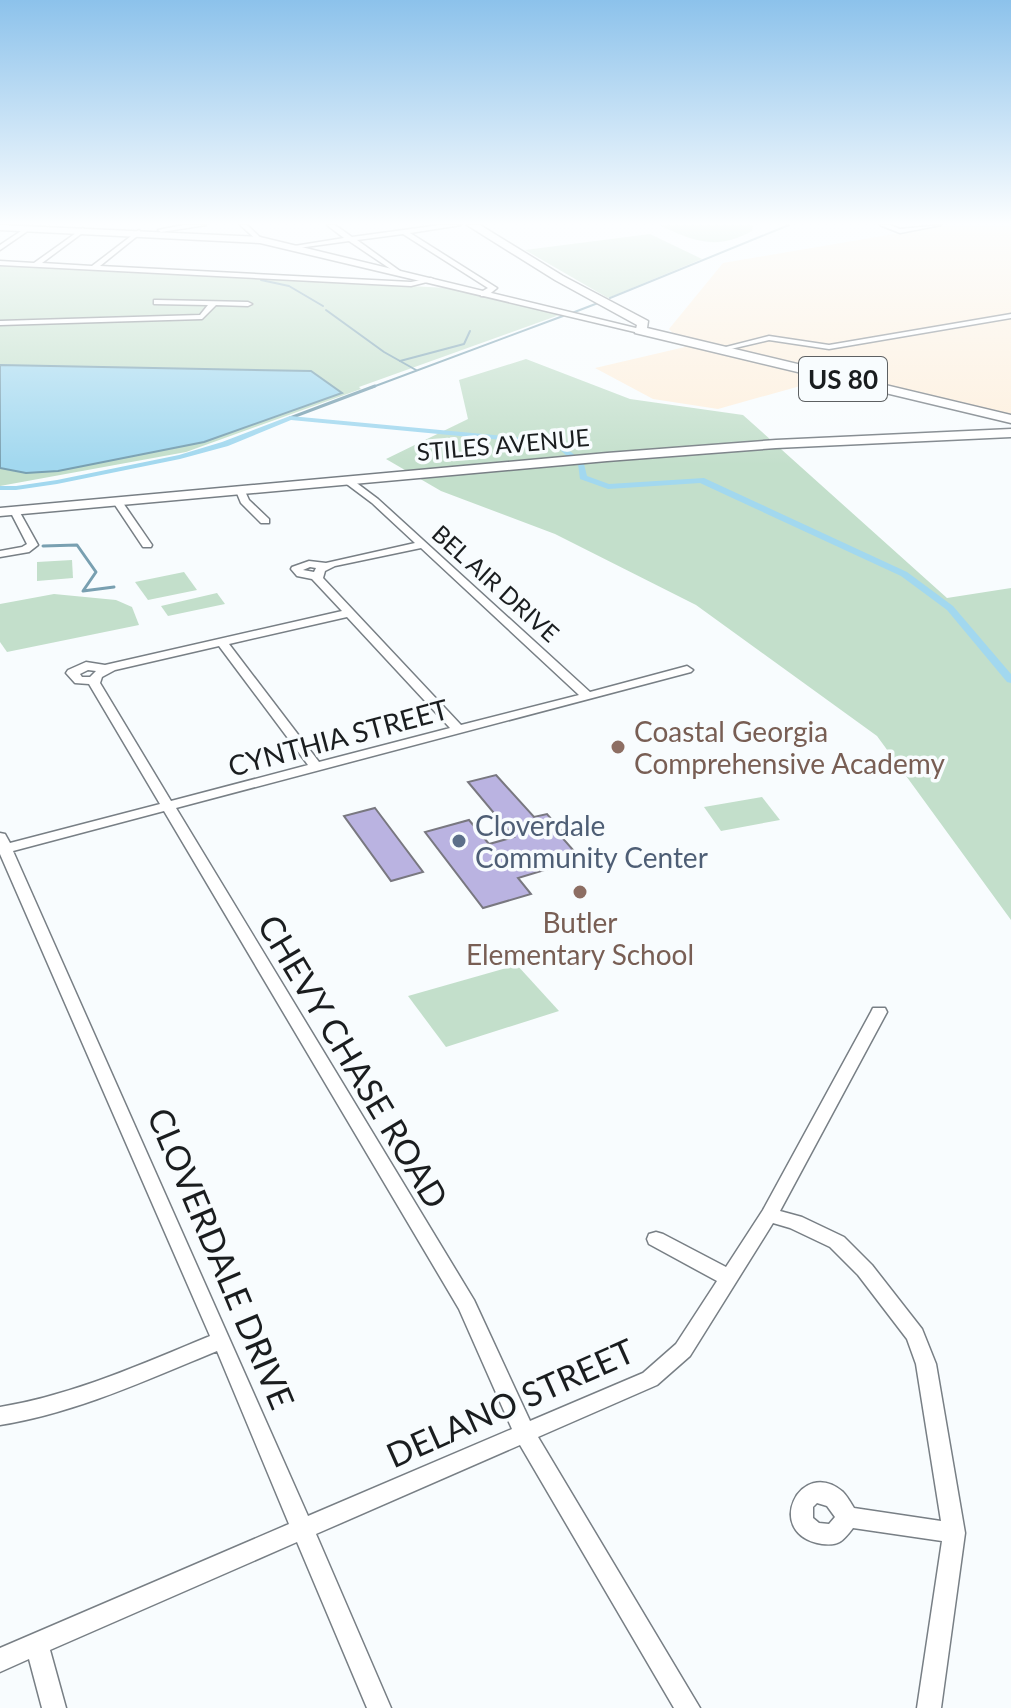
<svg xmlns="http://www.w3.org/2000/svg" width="1011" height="1708" font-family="Lato,sans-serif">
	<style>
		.industrial { fill: #feefdc }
		.green { fill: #c3dfcb }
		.water { fill: #a2d8ef; stroke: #79a0b1; stroke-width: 2 }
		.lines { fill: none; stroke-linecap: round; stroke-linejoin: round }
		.stream-far1 { stroke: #79a0b1; stroke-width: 2 }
		.stream { stroke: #79a0b1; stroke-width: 3 }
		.canal { fill: #a2d8ef; fill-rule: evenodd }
		.building { fill: #bab3e1; stroke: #797880; stroke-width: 2 }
		.street-casing { stroke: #787f85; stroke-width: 3 }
		.secondary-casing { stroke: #787f85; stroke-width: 3 }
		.primary-casing { stroke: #787f85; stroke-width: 3 }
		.street { fill: #fff; fill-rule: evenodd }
		.secondary { fill: #fff; fill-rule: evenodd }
		.primary { fill: #fff; fill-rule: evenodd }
		.education-dot { fill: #8d6e63; stroke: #f8fcfe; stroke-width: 3 }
		.service-dot { fill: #5c6f8a; stroke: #f8fcfe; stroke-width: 3 }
		.labels { text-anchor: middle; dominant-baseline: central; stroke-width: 7; stroke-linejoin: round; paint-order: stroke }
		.far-street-label { font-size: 24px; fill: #1a1d1f; stroke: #f8fcfe }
		.shield { fill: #f8fcfe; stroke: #5d6062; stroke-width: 2 }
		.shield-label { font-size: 26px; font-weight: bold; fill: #1a1d1f }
		.education-label { font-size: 28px; fill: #785e54; stroke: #f8fcfe; text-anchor: start }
		.street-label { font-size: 28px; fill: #1a1d1f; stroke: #f8fcfe }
		.service-label { font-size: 28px; fill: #4e5e75; stroke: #f8fcfe; text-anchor: start }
		.near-street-label { font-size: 34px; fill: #1a1d1f; stroke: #f8fcfe }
	</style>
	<rect width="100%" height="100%" fill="#f8fcfe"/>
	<!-- industrial -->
	<path class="industrial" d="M947 225H1011V414L843 374 718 409 653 399 595 368 685 347 669 329 723 263Z"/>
	<!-- green -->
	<g class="green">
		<path d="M659 225H753L752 231C716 251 693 241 659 225Z"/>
		<path d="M650 234 702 259 608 298 525 250Z"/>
		<path d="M0 265 448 288 562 314 359 387 361 389 186 452 0 486Z"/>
		<path d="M526 359 630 399 743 415 947 598 1011 588V920L877 736 696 605 555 534 441 491 386 459 468 419 459 380Z"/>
		<path d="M72 560 73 578 37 581V562Z"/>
		<path d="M184 572 197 590 148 600 135 582Z"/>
		<path d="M217 593 225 604 168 616 161 606Z"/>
		<path d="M54 594 116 600 132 607 139 625 7 652 0 642V604Z"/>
		<path d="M762 797 780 820 721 831 704 807Z"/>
		<path d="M517 965 559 1011 446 1047 408 996Z"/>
	</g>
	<!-- water -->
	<path class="water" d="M0 365 311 371 342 393 204 442 58 471 26 473 0 468Z"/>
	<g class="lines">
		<!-- stream-far1 -->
		<g class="stream-far1">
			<path d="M261 280 289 286 323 306"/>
			<path d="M610 298 789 225"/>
			<path d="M326 310 384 352 416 370"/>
			<path d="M572 313 598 303"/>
			<path d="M400 361 464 344 470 331"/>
			<path d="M370 388 563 316"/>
		</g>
		<!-- stream -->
		<g class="stream">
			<path d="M290 418 375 386"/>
			<path d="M43 546 77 545 96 572 83 591 114 587"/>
		</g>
		<!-- canal -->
		<g class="canal">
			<path d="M290 416 557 441 576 456 569 458 555 445 291 420 228 446 180 459 57 484 16 490H0V486H16L57 480 179 455 222 442Z"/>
			<path d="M578 464H584L587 476 609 484 704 478 907 572 953 606 1011 674V683L1007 682 947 610 901 576 700 483 608 489 580 479Z"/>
		</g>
	</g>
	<!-- building -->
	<g class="building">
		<path d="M496 775 534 817 547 814 563 832 558 833 581 859 518 878 531 894 483 908 425 832 469 820 489 844 514 837 468 782Z"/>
		<path d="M375 808 423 872 391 881 344 816Z"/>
	</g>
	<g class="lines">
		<defs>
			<g id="street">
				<path d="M183 225H206L161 232 158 230Z"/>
				<path d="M240 225H247L263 240 258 241Z"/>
				<path d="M327 225H335L352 237 440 225H461L410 233 497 288 487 296H481V292L488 288 403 234 357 240 400 271 398 274 349 241 291 249 288 247 344 238Z"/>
				<path d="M880 225H890L900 229 941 225 900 233Z"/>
				<path d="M27 227 32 228 0 250V245Z"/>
				<path d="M83 228 85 231 42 263 92 266 139 230 141 233 100 266 411 282 431 278 435 280 411 286 0 265V261L34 263Z"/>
				<path d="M157 300 248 302 252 304 248 306 216 305 202 319 0 325V321L200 315 208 305 154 304V300Z"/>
				<path d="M1011 314V318L829 349 769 340 722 351 718 349 769 336 829 345Z"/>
				<path d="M344 478H350L378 499 590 692 687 666 693 670 691 672 176 808 474 1300 530 1421 643 1373 676 1344 717 1281 649 1244 647 1239 649 1234 656 1232 663 1234 726 1267 763 1210 871 1012 873 1008H885L887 1012 780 1211 802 1217 844 1237 872 1265 922 1329 936 1364 965 1533 941 1708H917L942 1541 853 1528C843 1541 839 1546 822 1544 762 1535 800 1455 843 1492 847 1496 851 1503 854 1508L941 1521 916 1364 907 1339 858 1275 830 1247 790 1228 773 1223 690 1356 657 1385 538 1437 700 1708H674L520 1445 316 1534 391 1708H367L297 1542 50 1650 66 1708H42L29 1659 0 1672V1648L289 1524 217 1351C147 1380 75 1413 0 1425V1407C73 1395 142 1364 210 1336L0 854V833L5 834 10 843 160 804 89 684 75 683 66 673 68 670 86 662 105 665 342 611 312 579 297 576 291 569 292 567 309 561 326 563 415 543 372 503 344 482ZM421 548 579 695 461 725 323 578 325 571 335 566ZM310 567 316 568 314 572 303 570ZM347 617 450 728 319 762 229 644ZM219 646 308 765 171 801 100 683 102 677 115 670ZM88 670 96 671 90 677H82L80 674ZM164 811 459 1309 512 1429 308 1516 13 851ZM817 1503 827 1506 835 1517 829 1524 819 1523 813 1518V1507Z"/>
				<path d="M238 489H244L249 500 269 519V523H261L241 503 236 491Z"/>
				<path d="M115 500H121L152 545 151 547H143L113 502Z"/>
				<path d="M12 509H18L38 545 29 552 0 557V551L22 547 27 544 10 511Z"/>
			</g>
			<g id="secondary">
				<path d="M0 225 260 237 644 330 639 333 260 243 0 230Z"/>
				<path d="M1011 429V437L776 448 607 461 0 516V508L607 453 776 440Z"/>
			</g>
			<path id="primary" d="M467 225H480L563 276 648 321 647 328 1011 415V423L635 333 637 325 555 280Z"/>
		</defs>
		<!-- street casing -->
		<use href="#street" class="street-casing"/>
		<!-- secondary casing -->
		<use href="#secondary" class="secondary-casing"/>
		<!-- primary casing -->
		<use href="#primary" class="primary-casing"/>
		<!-- street -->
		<use href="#street" class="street"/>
		<!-- secondary -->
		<use href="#secondary" class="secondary"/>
		<!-- primary -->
		<use href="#primary" class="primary"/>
	</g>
	<!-- sky -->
	<linearGradient id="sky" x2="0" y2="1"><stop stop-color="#8cc2eb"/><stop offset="0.48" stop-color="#fcfeff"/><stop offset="1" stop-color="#fcfeff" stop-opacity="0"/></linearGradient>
	<rect width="1011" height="465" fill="url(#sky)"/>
	<!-- markers -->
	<g class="education-dot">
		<circle cx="618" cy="747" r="8"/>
		<circle cx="580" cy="892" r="8"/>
	</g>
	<circle class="service-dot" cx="459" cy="841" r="8"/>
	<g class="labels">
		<!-- far-street labels -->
		<g class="far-street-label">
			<text transform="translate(503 444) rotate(-5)">STILES AVENUE</text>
			<text transform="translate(496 583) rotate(42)">BEL AIR DRIVE</text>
		</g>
		<!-- shield labels -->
		<rect class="shield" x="799" y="357" width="88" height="44" rx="6"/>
		<g class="shield-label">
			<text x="843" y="379">US 80</text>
		</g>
		<!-- education labels -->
		<g class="education-label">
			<text x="634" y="731">Coastal Georgia<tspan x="634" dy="32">Comprehensive Academy</tspan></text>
			<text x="580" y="922" text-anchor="middle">Butler<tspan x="580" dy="32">Elementary School</tspan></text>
		</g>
		<!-- street labels -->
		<g class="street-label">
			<text transform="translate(338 737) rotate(-15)">CYNTHIA STREET</text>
		</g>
		<!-- service labels -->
		<g class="service-label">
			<text x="475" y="825">Cloverdale<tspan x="475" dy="32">Community Center</tspan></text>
		</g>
		<!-- near-street labels -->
		<g class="near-street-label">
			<text transform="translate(354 1061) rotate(59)">CHEVY CHASE ROAD</text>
			<text transform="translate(222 1258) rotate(67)">CLOVERDALE DRIVE</text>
			<text transform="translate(510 1402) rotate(-24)">DELANO STREET</text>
		</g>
	</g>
</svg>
